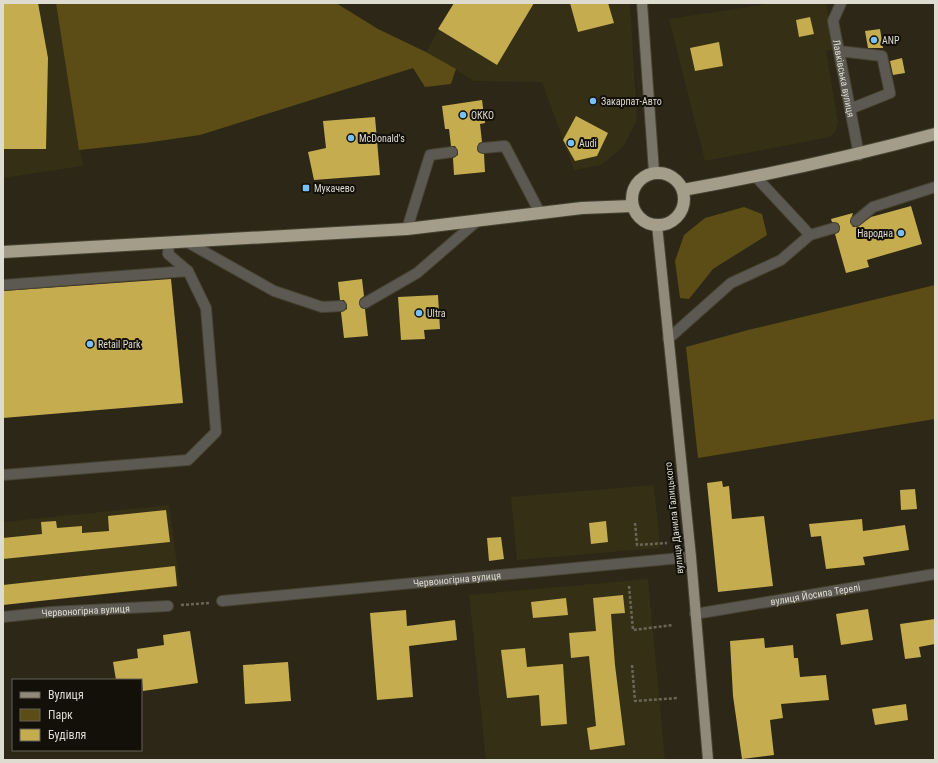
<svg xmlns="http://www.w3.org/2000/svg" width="938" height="763" font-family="'Roboto Condensed',sans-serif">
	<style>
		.built { fill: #352f16 }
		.green { fill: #5b4d15 }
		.building { fill: #c5ac4f }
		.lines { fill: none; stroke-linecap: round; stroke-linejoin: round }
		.lane-casing { stroke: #484434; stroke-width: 12 }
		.street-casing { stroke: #484434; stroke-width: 12 }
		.secondary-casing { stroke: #484434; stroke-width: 12 }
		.primary-casing { stroke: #484434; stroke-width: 12 }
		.highway-casing { stroke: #484434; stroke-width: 14 }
		.path { stroke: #6b6758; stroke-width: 2.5; stroke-dasharray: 3 2; stroke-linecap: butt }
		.lane { stroke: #5b5951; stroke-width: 10 }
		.street { stroke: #5b5951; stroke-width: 10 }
		.secondary { stroke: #787568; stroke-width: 10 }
		.primary { stroke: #8f8a79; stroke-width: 10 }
		.highway { stroke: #a39d89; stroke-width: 12 }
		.poi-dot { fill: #79bff8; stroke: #121009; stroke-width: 1.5 }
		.labels { text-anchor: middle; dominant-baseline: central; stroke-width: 4; stroke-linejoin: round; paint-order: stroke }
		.poi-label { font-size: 10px; fill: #dedbd0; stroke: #121009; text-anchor: start }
		.street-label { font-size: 10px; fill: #dedbd0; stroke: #121009 }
	</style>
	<rect width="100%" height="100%" fill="#2c2716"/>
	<!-- built -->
	<g class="built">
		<path d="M3 3H56L83 166 3 178Z"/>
		<path d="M454 3H630L637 120 623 147 601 165 574 170 542 82 474 81 426 52Z"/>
		<path d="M773 3H826L835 49 826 51 838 122 836 131 830 137 705 161 669 19Z"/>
		<path d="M654 485 660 548 517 560 511 497Z"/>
		<path d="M169 505 180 587 3 605V522Z"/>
		<path d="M648 579 665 760H486L469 595Z"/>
	</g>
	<!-- green -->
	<g class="green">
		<path d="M56 3H336L378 29 426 52 456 69 451 84 425 87 413 68 200 135 145 143 79 150Z"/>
		<path d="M744 207 762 214 767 235 713 269 689 299 680 298 675 261 684 235 705 218Z"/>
		<path d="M935 285V419L698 458 686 347 748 330Z"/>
	</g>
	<!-- building -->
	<g class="building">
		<path d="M3 3H38L48 58 46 149H3Z"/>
		<path d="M454 3H534L497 65 438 29Z"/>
		<path d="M570 3H608L614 23 578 32Z"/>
		<path d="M810 17 814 34 799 37 796 20Z"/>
		<path d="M880 29 883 48H868L865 31Z"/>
		<path d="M719 42 723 66 695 71 690 48Z"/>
		<path d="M902 58 905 73 893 75 890 61Z"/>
		<path d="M482 100 485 123 480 124 482 142 479 143 477 148 478 152 484 154 485 172 454 175 453 158 458 155V151L455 146H451L449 129H445L442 106Z"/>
		<path d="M576 116 608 133 597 156 575 161 563 140Z"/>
		<path d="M375 117 380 175 314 180 308 152 326 148 323 121Z"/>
		<path d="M911 206 922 244 867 260 869 267 846 273 835 234 839 232 840 227 838 223 832 222 831 219 853 213 850 222 853 227H857L871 217Z"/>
		<path d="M171 279 183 403 3 418V291Z"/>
		<path d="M362 279 364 296 360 299 359 303 361 308 365 309 368 336 344 338 341 312 347 309V305L344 300H340L338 282Z"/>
		<path d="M438 295 440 329 424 330 425 339 401 340 398 297Z"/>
		<path d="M722 481 723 487 729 486 732 519 764 516 773 586 718 592 707 483Z"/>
		<path d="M915 489 917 509 901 510 900 490Z"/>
		<path d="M166 510 170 542 3 559V538L42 534 41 522 56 521 57 528 82 526V533L109 531 108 516Z"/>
		<path d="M862 519 863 531 905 525 909 550 863 557 865 565 826 569 821 536 811 537 809 524Z"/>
		<path d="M606 521 608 542 591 544 589 523Z"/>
		<path d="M501 537 504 559 489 561 487 538Z"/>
		<path d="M175 566 177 586 3 605V585Z"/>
		<path d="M623 595 625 613 611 614 615 665 625 745 590 750 587 728 596 726 589 656 571 658 569 633 596 631 593 598Z"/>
		<path d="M566 598 568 615 533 618 531 602Z"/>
		<path d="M868 609 873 640 841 645 836 614Z"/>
		<path d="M406 610 407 626 455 620 457 640 409 646 413 697 377 700 370 613Z"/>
		<path d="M935 619V644L919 647 921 657 905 659 900 624Z"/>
		<path d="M190 631 198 683 143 691 142 680H116L113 662 138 658 137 649 164 645 163 635Z"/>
		<path d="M764 638 765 648 793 645 794 658H798L800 677 826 675 829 700 781 704 783 718 770 720 774 755 742 759 733 696 730 641Z"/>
		<path d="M525 648 527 667 563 664 567 724 541 726 539 695 507 698 501 650Z"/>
		<path d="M288 662 291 701 245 704 243 665Z"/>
		<path d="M906 704 908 720 875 725 872 709Z"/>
	</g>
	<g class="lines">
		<defs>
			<g id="lane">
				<path d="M839 51 882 56 890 93 850 109"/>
				<path d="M483 148 505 146 540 213"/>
				<path d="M756 177 810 235 834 228"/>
				<path d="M856 221 873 207 935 187"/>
				<path d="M407 229 430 155 452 152"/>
				<path d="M187 242 274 291 322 307 341 306"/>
				<path d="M169 243 168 254 188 271"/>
				<path d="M3 285 188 271 206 308 216 432 188 460 3 475"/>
				<path d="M365 303 417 273 476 222"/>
				<path d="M668 339 731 283 781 260 810 235"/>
			</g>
			<g id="street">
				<path id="s1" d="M841 3 833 21 859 155"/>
				<path id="s2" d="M222 601 691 557"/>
				<path id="s3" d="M695 614 935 574"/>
				<path id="s4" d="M3 617 51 612 168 606"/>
			</g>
			<path id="secondary" d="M642 3 654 172"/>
			<path id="primary" d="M657 225 691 557 708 760"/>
			<g id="highway">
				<circle cx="658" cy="199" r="26"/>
				<path d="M683 190C768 175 852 156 935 134"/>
				<path d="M3 252 407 229 582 208 632 206"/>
			</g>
		</defs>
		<!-- lane casing -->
		<use href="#lane" class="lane-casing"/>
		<!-- street casing -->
		<use href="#street" class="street-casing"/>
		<!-- secondary casing -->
		<use href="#secondary" class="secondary-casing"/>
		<!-- primary casing -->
		<use href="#primary" class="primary-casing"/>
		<!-- highway casing -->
		<use href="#highway" class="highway-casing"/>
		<!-- path -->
		<g class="path">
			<path d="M635 523 637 545 667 543"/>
			<path d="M629 586 633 630 673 625"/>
			<path d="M181 605 209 603"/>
			<path d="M632 665 635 701 678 698"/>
		</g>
		<!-- lane -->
		<use href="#lane" class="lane"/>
		<!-- street -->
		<use href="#street" class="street"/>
		<!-- secondary -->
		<use href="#secondary" class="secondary"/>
		<!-- primary -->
		<use href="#primary" class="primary"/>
		<!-- highway -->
		<use href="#highway" class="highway"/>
	</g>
	<!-- markers -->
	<g class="poi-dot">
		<circle cx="874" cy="40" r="4"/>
		<circle cx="593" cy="101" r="4"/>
		<circle cx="463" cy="115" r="4"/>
		<circle cx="351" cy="138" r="4"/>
		<circle cx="571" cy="143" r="4"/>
		<rect x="302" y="184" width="8" height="8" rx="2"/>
		<circle cx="901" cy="233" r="4"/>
		<circle cx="419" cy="313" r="4"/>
		<circle cx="90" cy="344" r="4"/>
	</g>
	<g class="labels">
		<!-- poi labels -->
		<g class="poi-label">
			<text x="882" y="40">ANP</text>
			<text x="601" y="101">Закарпат-Авто</text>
			<text x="471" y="115">ОККО</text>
			<text x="359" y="138">McDonald's</text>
			<text x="579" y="143">Audi</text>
			<text x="314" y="188">Мукачево</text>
			<text x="893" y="233" text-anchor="end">Народна</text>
			<text x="427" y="313">Ultra</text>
			<text x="98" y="344">Retail Park</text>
		</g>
		<!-- street labels -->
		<g class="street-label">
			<text stroke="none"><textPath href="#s1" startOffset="78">Лавківська вулиця</textPath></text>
			<text transform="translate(674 518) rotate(-96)">вулиця Данила Галицького</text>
			<text stroke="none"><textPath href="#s2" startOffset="236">Червоногірна вулиця</textPath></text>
			<text stroke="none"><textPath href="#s3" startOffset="122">вулиця Йосипа Терелі</textPath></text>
			<text stroke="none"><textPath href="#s4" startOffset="83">Червоногірна вулиця</textPath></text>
		</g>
	</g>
	<!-- border -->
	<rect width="938" height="763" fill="none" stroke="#dedbd0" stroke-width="8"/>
	<!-- legend -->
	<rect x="12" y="679" width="130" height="72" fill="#121009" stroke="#646159"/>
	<rect x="20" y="692" width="20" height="6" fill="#8f8a79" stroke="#646159"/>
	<text x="48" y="699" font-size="12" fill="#dedbd0">Вулиця</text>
	<rect x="20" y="709" width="20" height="12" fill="#5b4d15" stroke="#646159"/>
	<text x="48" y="719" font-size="12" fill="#dedbd0">Парк</text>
	<rect x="20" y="729" width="20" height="12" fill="#c5ac4f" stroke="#646159"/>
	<text x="48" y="739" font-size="12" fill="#dedbd0">Будівля</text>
</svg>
